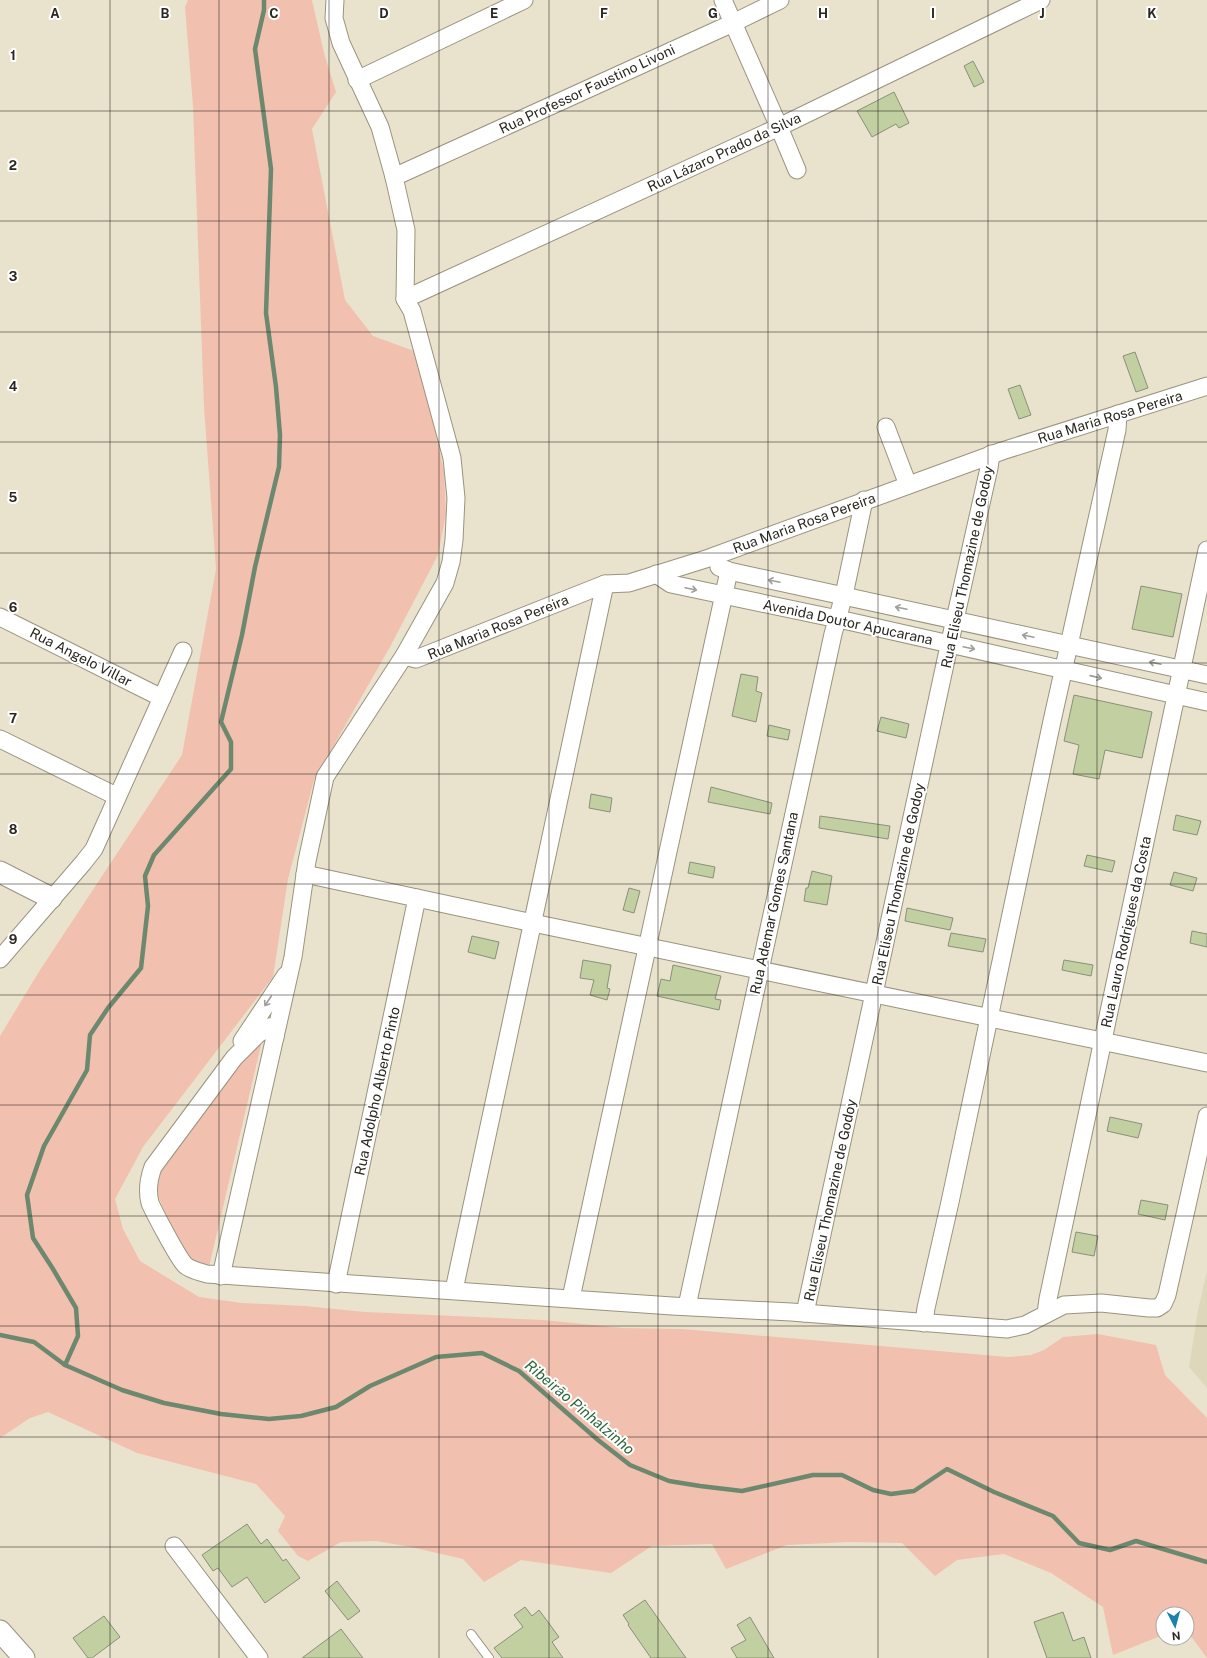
<svg xmlns="http://www.w3.org/2000/svg" width="1207" height="1658" font-family="'Public Sans',sans-serif">
	<style>
		.built { fill: #dfd7bb }
		.green { fill: #f2c0af }
		.lines { fill: none; stroke-linecap: round; stroke-linejoin: round }
		.stream { stroke: #6c886e; stroke-width: 4.5 }
		.building { fill: #c1cfa1; stroke: #89907c }
		.service-casing { stroke: #99937f; stroke-width: 10 }
		.minor-casing { stroke: #99937f; stroke-width: 19 }
		.tertiary-casing { stroke: #99937f; stroke-width: 23 }
		.service { stroke: #fff; stroke-width: 8 }
		.minor { stroke: #fff; stroke-width: 17 }
		.tertiary { stroke: #fff; stroke-width: 21 }
		.oneway { stroke: #9f9e9a }
		.grid { fill: none; stroke: #29271f; stroke-width: 1; stroke-opacity: 0.55 }
		.labels { text-anchor: middle; dominant-baseline: central; stroke-width: 4; stroke-linejoin: round; paint-order: stroke }
		.street-label { font-size: 14px; fill: #29271f; stroke: #fff }
		.water-label { font-size: 15px; font-style: italic; fill: #2b6639; stroke: #fff }
		.grid-label { font-size: 13px; text-anchor: middle; font-weight: bold; fill: #29271f; stroke: #fff; stroke-width: 4; stroke-linejoin: round; paint-order: stroke }
	</style>
	<rect width="100%" height="100%" fill="#e9e3cd"/>
	<!-- built -->
	<path class="built" d="M1207 1271V1388L1189 1367 1198 1310Z"/>
	<!-- green -->
	<g class="green">
		<path d="M188 0H312L324 53 336 92 312 129 345 300 373 336 417 352 444 471 446 514 438 555 390 647 314 780 288 879 273 977 143 1147 115 1199 123 1229 140 1261 199 1297 242 1303 305 1306 365 1312 543 1320 623 1328 682 1329 1008 1357 1031 1355 1044 1350 1063 1337 1098 1334 1156 1345 1165 1375 1207 1418V1658L1190 1635 1187 1634V1614H1163V1635L1113 1655 1103 1607 1051 1573 1004 1554 957 1560 935 1576 902 1543 849 1542 787 1545 726 1569 712 1544 652 1546 611 1573 521 1560 484 1582 463 1559 411 1547 376 1541 341 1542 308 1561 298 1556 278 1531 285 1516 256 1484 137 1453 48 1412 30 1418 0 1438V1036L40 970 182 755 216 569 204 407 193 106 185 7Z"/>
		<path d="M250 1040 261 1042V1045L209 1267 196 1264 180 1248 158 1196 157 1183 160 1173Z"/>
	</g>
	<g class="lines">
		<!-- stream -->
		<g class="stream">
			<path d="M0 1335 34 1342 65 1365 122 1390 164 1403 221 1414 269 1419 301 1416 336 1407 370 1386 436 1357 482 1353 519 1371 598 1440 630 1465 669 1481 700 1486 742 1491 813 1475H842L873 1490 891 1494 914 1491 947 1469 994 1492 1053 1516 1079 1543 1110 1550 1136 1541 1207 1562"/>
			<path d="M65 1365 78 1336 76 1308 53 1269 33 1238 27 1195 44 1146 87 1070 90 1035 108 1008 141 968 148 906 145 876 154 855 231 769V742L221 722 242 635 255 567 279 467 280 435 276 387 266 313 271 169 255 49 264 10V0"/>
		</g>
	</g>
	<!-- building -->
	<g class="building">
		<path d="M973 61 984 82 974 87 964 66Z"/>
		<path d="M894 92 909 123 899 128 896 124 872 137 857 111Z"/>
		<path d="M1135 352 1148 388 1136 392 1123 356Z"/>
		<path d="M1020 385 1031 415 1019 419 1008 389Z"/>
		<path d="M1141 586 1182 594 1173 637 1132 629Z"/>
		<path d="M741 674 758 677 756 691 762 693 756 722 732 716Z"/>
		<path d="M1074 695 1152 712 1142 758 1105 750 1099 779 1073 774 1079 745 1064 741Z"/>
		<path d="M881 717 909 724 906 738 877 731Z"/>
		<path d="M769 725 790 730 788 740 767 736Z"/>
		<path d="M711 787 772 803 770 814 708 802Z"/>
		<path d="M591 794 612 798 610 812 589 808Z"/>
		<path d="M1176 815 1201 821 1197 835 1173 830Z"/>
		<path d="M820 816 890 826 888 839 819 828Z"/>
		<path d="M1087 855 1115 861 1112 872 1084 866Z"/>
		<path d="M690 862 715 867 713 878 688 873Z"/>
		<path d="M812 871 832 876 827 905 804 901 806 888H808Z"/>
		<path d="M1174 872 1197 878 1193 891 1170 885Z"/>
		<path d="M629 888 640 891 634 913 623 910Z"/>
		<path d="M907 908 953 918 950 930 905 921Z"/>
		<path d="M1192 931 1207 934V947L1190 943Z"/>
		<path d="M951 933 986 939 983 952 948 946Z"/>
		<path d="M472 936 499 942 495 959 468 952Z"/>
		<path d="M583 960 611 965 607 988 610 989 607 1000 590 995 594 980 580 978Z"/>
		<path d="M1064 960 1093 965 1091 976 1062 970Z"/>
		<path d="M673 965 721 976 715 999 721 1000 719 1010 657 996 661 979 670 981Z"/>
		<path d="M1110 1117 1142 1124 1138 1138 1107 1131Z"/>
		<path d="M1141 1200 1168 1205 1165 1220 1138 1214Z"/>
		<path d="M1076 1232 1098 1236 1094 1256 1072 1252Z"/>
		<path d="M247 1524 261 1544 267 1539 283 1561 286 1559 300 1578 265 1603 247 1577 232 1587 218 1568 213 1571 202 1555Z"/>
		<path d="M337 1581 360 1611 348 1620 325 1591Z"/>
		<path d="M645 1600 686 1658H651L628 1625 629 1624 623 1615Z"/>
		<path d="M525 1607 532 1616 539 1610 559 1637 552 1642 563 1658H502L494 1648 523 1627 514 1615Z"/>
		<path d="M1063 1612 1073 1641 1084 1637 1091 1658H1047L1034 1622Z"/>
		<path d="M104 1616 120 1637 92 1658H88L73 1638Z"/>
		<path d="M750 1617 774 1658H737L731 1648 746 1640 737 1625Z"/>
		<path d="M341 1629 363 1658H302Z"/>
	</g>
	<g class="lines">
		<defs>
			<path id="service" d="M471 1634 489 1658"/>
			<g id="minor">
				<path d="M723 0 779 127 797 170"/>
				<path d="M357 80 524 0"/>
				<path d="M394 177 733 23 780 0"/>
				<path d="M405 299 779 127 1041 0"/>
				<path d="M886 427 908 485"/>
				<path d="M719 567 729 571 747 575 1207 675"/>
				<path d="M656 574 671 584 852 622 1207 702"/>
				<path d="M0 617 162 698"/>
				<path d="M404 656 416 659 605 584 629 583 709 558 1002 451 1207 386"/>
				<path d="M0 739 116 796"/>
				<path d="M305 874 533 923 1207 1063"/>
				<path d="M0 959 83 863 94 849 183 651"/>
				<path d="M275 1037 274 1030 270 1027 258 1034 234 1058 153 1167C149 1178 147 1191 150 1203 154 1212 178 1258 185 1265 190 1270 201 1272 207 1274L672 1306 791 1312 1007 1329 1025 1325 1064 1305 1101 1303 1149 1308H1157L1163 1304 1167 1295 1207 1116"/>
				<path d="M242 1041 286 975"/>
				<path d="M221 1276 293 957 307 861 325 777 404 656 445 583 451 562 454 540 456 498 452 458 412 311 405 299 406 230 394 177 380 127 341 43 334 18 335 0"/>
				<path d="M336 1284 417 898"/>
				<path d="M454 1290 605 584"/>
				<path d="M571 1298 729 571"/>
				<path d="M687 1306 833 634 844 595 864 500"/>
				<path d="M805 1313 947 655 989 468 991 454"/>
				<path d="M1046 1314 1048 1299 1207 550"/>
				<path d="M924 1323 926 1308 950 1202 1052 721 1117 430 1118 414"/>
				<path d="M174 1546 259 1658"/>
			</g>
			<g id="tertiary">
				<path d="M0 872 51 898"/>
				<path d="M0 1631 24 1658"/>
			</g>
		</defs>
		<!-- service casing -->
		<use href="#service" class="service-casing"/>
		<!-- minor casing -->
		<use href="#minor" class="minor-casing"/>
		<!-- tertiary casing -->
		<use href="#tertiary" class="tertiary-casing"/>
		<!-- service -->
		<use href="#service" class="service"/>
		<!-- minor -->
		<use href="#minor" class="minor"/>
		<!-- tertiary -->
		<use href="#tertiary" class="tertiary"/>
	</g>
	<!-- one-way arrows -->
	<defs><path id="oneway-shaft" d="M-6 0H5M1.5-3L5.5 0L1.5 3" fill="none" stroke-width="1.6" stroke-linecap="round" stroke-linejoin="round"/></defs>
	<g class="oneway">
		<use href="#oneway-shaft" transform="translate(774 581) rotate(-168)"/>
		<use href="#oneway-shaft" transform="translate(691 589) rotate(12)"/>
		<use href="#oneway-shaft" transform="translate(901 608) rotate(-168)"/>
		<use href="#oneway-shaft" transform="translate(1028 636) rotate(-168)"/>
		<use href="#oneway-shaft" transform="translate(969 648) rotate(12)"/>
		<use href="#oneway-shaft" transform="translate(1155 663) rotate(-168)"/>
		<use href="#oneway-shaft" transform="translate(1096 677) rotate(13)"/>
		<use href="#oneway-shaft" transform="translate(268 1001) rotate(123)"/>
	</g>
	<!-- grid -->
	<path class="grid" d="M110 0V1658M219 0V1658M329 0V1658M439 0V1658M549 0V1658M658 0V1658M768 0V1658M878 0V1658M988 0V1658M1097 0V1658M0 111H1207M0 221H1207M0 332H1207M0 442H1207M0 553H1207M0 663H1207M0 774H1207M0 884H1207M0 995H1207M0 1105H1207M0 1216H1207M0 1326H1207M0 1437H1207M0 1547H1207"/>
	<g class="labels">
		<!-- street labels -->
		<g class="street-label">
			<text transform="translate(587 89) rotate(-25)">Rua Professor Faustino Livoni</text>
			<text transform="translate(724 152) rotate(-25)">Rua Lázaro Prado da Silva</text>
			<text transform="translate(1110 417) rotate(-17)">Rua Maria Rosa Pereira</text>
			<text transform="translate(804 523) rotate(-20)">Rua Maria Rosa Pereira</text>
			<text transform="translate(967 567) rotate(-78)">Rua Eliseu Thomazine de Godoy</text>
			<text transform="translate(848 622) rotate(12)">Avenida Doutor Apucarana</text>
			<text transform="translate(498 627) rotate(-22)">Rua Maria Rosa Pereira</text>
			<text transform="translate(81 657) rotate(27)">Rua Angelo Villar</text>
			<text transform="translate(898 884) rotate(-78)">Rua Eliseu Thomazine de Godoy</text>
			<text transform="translate(774 903) rotate(-78)">Rua Ademar Gomes Santana</text>
			<text transform="translate(1126 932) rotate(-78)">Rua Lauro Rodrigues da Costa</text>
			<text transform="translate(377 1091) rotate(-78)">Rua Adolpho Alberto Pinto</text>
			<text transform="translate(830 1200) rotate(-78)">Rua Eliseu Thomazine de Godoy</text>
		</g>
		<!-- water labels -->
		<g class="water-label">
			<text transform="translate(580 1407) rotate(40)">Ribeirão Pinhalzinho</text>
		</g>
	</g>
	<g class="grid-label">
		<text x="55" y="18">A</text>
		<text x="165" y="18">B</text>
		<text x="274" y="18">C</text>
		<text x="384" y="18">D</text>
		<text x="494" y="18">E</text>
		<text x="604" y="18">F</text>
		<text x="713" y="18">G</text>
		<text x="823" y="18">H</text>
		<text x="933" y="18">I</text>
		<text x="1042" y="18">J</text>
		<text x="1152" y="18">K</text>
		<text x="13" y="60">1</text>
		<text x="13" y="170">2</text>
		<text x="13" y="281">3</text>
		<text x="13" y="391">4</text>
		<text x="13" y="502">5</text>
		<text x="13" y="612">6</text>
		<text x="13" y="723">7</text>
		<text x="13" y="834">8</text>
		<text x="13" y="944">9</text>
	</g>
	<!-- north arrow -->
	<g transform="translate(1175 1626) rotate(174)"><circle r="19" fill="#ffffff" stroke="#a9a9a5"/>
	<path d="M0-3L7 15L0 10L-7 15Z" fill="#1b82ac"/>
	<text y="-6" font-size="11" font-weight="bold" text-anchor="middle" fill="#29271f">N</text>
	</g>
</svg>
